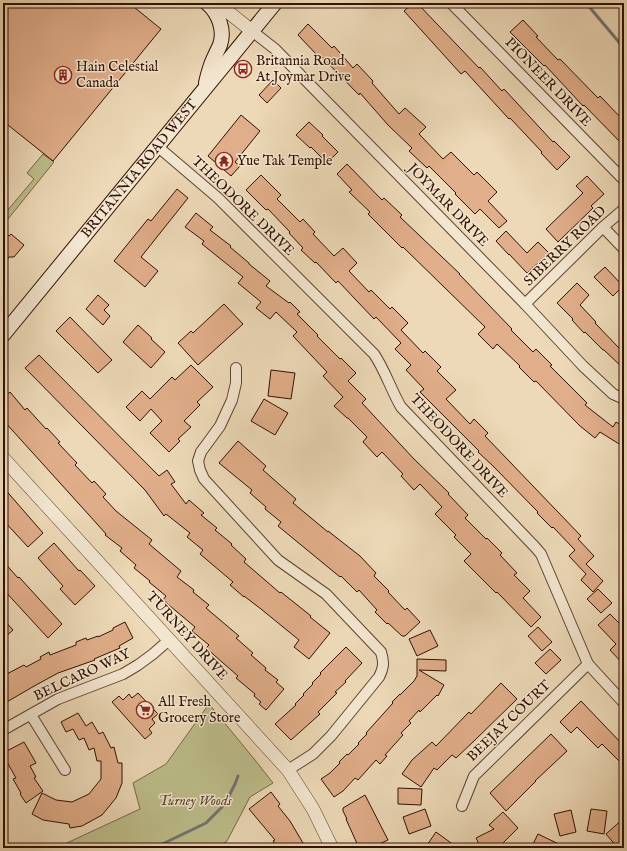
<svg xmlns="http://www.w3.org/2000/svg" width="627" height="851" font-family="'IM FELL English',serif">
	<style>
		.green { fill: #bdbe8b; stroke: #766846 }
		.lines { fill: none; stroke-linecap: round; stroke-linejoin: round }
		.stream { stroke: #727570; stroke-width: 3 }
		.building { fill: #e0ae8a; stroke: #301102 }
		.minor-casing { stroke: #5f432f; stroke-width: 12 }
		.tertiary-casing { stroke: #5f432f; stroke-width: 14 }
		.secondary-casing { stroke: #301102; stroke-width: 16 }
		.minor { stroke: #f3e6d0; stroke-width: 10 }
		.tertiary { stroke: #f3e6d0; stroke-width: 13 }
		.secondary { stroke: #f3e6d0; stroke-width: 14 }
		.labels { text-anchor: middle; dominant-baseline: central; stroke-width: 3; stroke-linejoin: round; paint-order: stroke }
		.poi-label { font-size: 14px; fill: #301102; stroke: #f3e6d0; text-anchor: start }
		.street-label { font-size: 14px; fill: #301102; stroke: #f3e6d0 }
		.park-label { font-size: 14px; font-style: italic; fill: #5a452b; stroke: #f3e6d0 }
	</style>
	<rect width="100%" height="100%" fill="#edd9b7"/>
	<filter id="stains"><feTurbulence type="fractalNoise" baseFrequency=".005" numOctaves="4"/><feColorMatrix values="0 0 0 0 .2 0 0 0 0 .09 0 0 0 0 .02 0 0 0 .5 -.17"/></filter>
	<radialGradient id="worn" r=".72"><stop offset=".6" stop-color="#630" stop-opacity="0"/><stop offset="1" stop-color="#630" stop-opacity=".3"/></radialGradient>
	<!-- green -->
	<g class="green">
		<path d="M43 154 54 162 8 219 3 214V207L7 211 34 179 27 173Z"/>
		<path d="M209 704 255 760 273 783 250 797 227 841 218 848H56L140 809 133 783 166 764Z"/>
	</g>
	<g class="lines">
		<!-- stream -->
		<g class="stream">
			<path d="M586 3 618 41 624 50"/>
			<path d="M154 848 206 823 225 804 235 784 238 776"/>
		</g>
	</g>
	<!-- building -->
	<g class="building">
		<path d="M3 3H129L161 29 53 161 3 121Z"/>
		<path d="M413 3H417L479 68 480 67 502 91 504 89 553 142 554 141 570 157 557 170 541 153 542 152 510 118 509 119 465 71 461 74 404 11Z"/>
		<path d="M523 20 538 36 536 37 558 60 560 59 598 98 600 96 624 121V146L584 105 583 106 545 65 544 66 510 32Z"/>
		<path d="M308 24 332 48 334 46 353 68 357 64 373 81 372 83 399 114 405 108 426 127 419 134 443 159 451 152 474 175 477 172 497 192 488 201 507 221 499 228 480 209 475 214 455 194 456 193 429 166 427 168 409 151 412 148 388 125 360 93 359 95 319 54 317 55 298 35Z"/>
		<path d="M273 80 281 88 267 103 259 95Z"/>
		<path d="M241 115 260 131 235 162 240 166 231 176 208 156Z"/>
		<path d="M309 122 323 135 322 136 338 152 327 163 311 147 310 148 296 135Z"/>
		<path d="M347 164 382 200 384 198 402 215 400 217 460 274H459L512 329 511 330 533 352 536 349 552 365 550 366 587 403 585 405 613 427 616 422 624 427V447L600 432 595 438 580 426 536 381 534 382 519 367 520 366 497 344 493 349 478 334 485 327 403 247 402 248 368 214 370 212 349 192 352 190 337 174Z"/>
		<path d="M261 175 281 195 277 199 300 222 303 219 315 232 313 234 334 256 343 248 357 263 349 271 369 292 371 290 390 309 392 307 408 323 401 330 423 353 425 351 441 367 437 371 456 390 446 399 470 424 474 419 488 433 485 436 581 536 578 539 594 556 586 564 603 581 593 592 581 580 586 574 569 556 575 550 553 527 552 528 537 513 538 512 493 466 478 452 479 451 420 392 424 389 406 370 411 365 395 349 401 343 376 317 374 319 338 281 336 283 316 262 315 263 301 250 303 248 289 233 290 232 268 209 266 210 246 190Z"/>
		<path d="M587 176 604 194 591 206 593 208 558 242 546 229 583 193 576 186Z"/>
		<path d="M177 189 188 198 141 257 158 271 145 287 114 261 148 219 151 221Z"/>
		<path d="M196 213 213 227 210 230 231 246 230 247 249 263V264L270 281 266 286 289 303 290 302 300 312 297 314 318 335 317 336 340 359 341 358 356 373 348 381 366 399 362 403 414 459 449 493 448 494 468 515 465 518 486 539 487 538 502 553 500 555 517 573 514 575 530 591 523 598 541 617 531 627 497 592 496 593 464 561 471 554 454 537 456 535 435 514 442 507 420 484 414 490 401 476 403 474 382 452 377 457 363 442 367 437 348 418H347L334 406 343 397 323 376 327 372 293 336 297 332 276 312 270 319 256 308 261 302 238 283 243 277 202 244 204 241 185 227Z"/>
		<path d="M3 231 9 236 11 234 24 245 14 257H9L3 265Z"/>
		<path d="M506 231 527 253 538 242 549 253 527 273 509 254V255L496 241Z"/>
		<path d="M605 267 623 286 613 296 594 277Z"/>
		<path d="M577 283 589 295 580 305 596 322 595 323 619 348 624 343V369L604 350H603L585 332 584 333 572 320 573 319 557 303Z"/>
		<path d="M98 295 109 305 104 310 110 316 103 325 86 309Z"/>
		<path d="M224 304 243 324 198 365 178 343 191 331 193 333Z"/>
		<path d="M70 317 112 360 98 373 56 331Z"/>
		<path d="M138 325 152 338 151 339 165 352 151 368 123 342Z"/>
		<path d="M39 355 159 476 167 470 175 482 171 484 186 504 189 500 204 513 201 515 217 528 215 530 232 544 231 545 246 559 244 562 280 593 281 592 311 616 310 617 330 633 309 659 294 647 299 640 261 609 244 596V597L230 585 233 582 200 554 203 550 187 537 190 533 166 514 164 516 145 490 25 368Z"/>
		<path d="M191 365 213 387 197 402 200 405 184 421 191 427 178 439 180 441 169 452 150 433 162 421 151 409 140 421 126 407 142 391 150 399 172 377 175 380Z"/>
		<path d="M271 370 295 373 291 399 268 396Z"/>
		<path d="M10 392 25 410 27 408 46 429 47 428 60 442 58 443 77 463 75 465 92 483 94 481 106 494 103 497 116 511 152 540 149 544 181 571 177 577 194 590 193 592 209 605 206 608 239 636 236 638 253 653 251 655 266 668 265 670 278 680 276 682 284 689 266 710 259 704 261 702 254 696 255 694 236 678 238 676 206 648 209 645 192 631 195 627 163 600 166 596 149 582 150 581 134 568 136 565 120 551 122 548 105 535 106 534 89 515 3 420V398Z"/>
		<path d="M264 399 288 413 275 435 251 421Z"/>
		<path d="M238 441 266 466 263 470 296 499 293 503 328 532V531L360 556 376 573 374 576 389 591 388 592 405 610 407 608 420 622 405 636H402L388 623 387 624 375 612 377 610 359 590 357 592 341 576 340 577 278 526 281 522 265 509 266 507 250 493 252 490 219 463Z"/>
		<path d="M3 487 43 533 28 547 3 520Z"/>
		<path d="M54 543 79 571 80 570 95 586 75 605 60 589 63 586 38 558Z"/>
		<path d="M3 561 18 578 19 577 62 624 48 638 3 589Z"/>
		<path d="M598 589 612 603 601 613 587 599Z"/>
		<path d="M610 614 624 628V665L610 650 616 644 598 625Z"/>
		<path d="M3 619 13 630 3 639Z"/>
		<path d="M125 622 133 638 119 646 120 648 94 659 95 660 58 673 36 685 5 703 3 699V676L24 665 26 667 41 659 40 657 49 652 50 655 76 645V642L86 638 87 640 98 636V637L113 630V628Z"/>
		<path d="M538 627 552 642 542 651 528 636Z"/>
		<path d="M430 630 438 646 417 656 409 639Z"/>
		<path d="M346 647 362 663 345 681 346 682 335 692 337 693 318 712 320 714 291 740 275 724 296 705 295 704 304 695 303 694 313 684 312 683 321 674 320 673Z"/>
		<path d="M550 649 561 660 546 674 535 663Z"/>
		<path d="M417 659 446 660V671L419 670 444 685 438 696 437 695 420 712 419 710 409 721 411 723 401 733 403 735 385 755 387 756 380 764 376 760 358 780 355 778 343 791 334 797 321 779 330 773 340 763 339 762 347 754 348 755 359 744 358 743 367 734 366 733 393 703 392 702 400 694V695L414 681 417 676Z"/>
		<path d="M501 683 517 699 474 741 456 758 452 755 437 770 434 768 421 787 402 774 412 760 432 742 436 746 469 712 471 714Z"/>
		<path d="M138 693 158 714 152 719 155 723 149 729 152 733 145 739 112 702 119 696 123 700 129 694 132 698Z"/>
		<path d="M581 701 624 746V766L602 744 598 748 577 727 571 733 560 722Z"/>
		<path d="M78 713 86 726 92 722 99 734 103 732 111 748 114 747 118 763H122V783L116 798 102 815 82 826 70 828 69 824 43 820 32 814 42 793 56 800 72 802 89 794 101 779V761H97L94 748 89 750 84 738 79 740 73 729 66 732 61 722Z"/>
		<path d="M551 734 567 751 535 781H536L506 811 490 793Z"/>
		<path d="M24 742 36 763 30 766 36 777 34 778 43 791 26 803 20 794 21 793 13 779 16 778 7 762 3 764V753Z"/>
		<path d="M398 788 422 789 421 805 398 804Z"/>
		<path d="M271 792 280 804 278 806 290 821 303 843 295 848H278L273 841 275 840 249 809Z"/>
		<path d="M365 795 388 840 370 848H359L346 819H347L343 811V808Z"/>
		<path d="M425 809 431 826 409 834 403 817Z"/>
		<path d="M591 809 607 811 604 834 587 831Z"/>
		<path d="M571 810 576 832 560 836 554 814Z"/>
		<path d="M503 812 518 828 498 848H481L476 838 494 829 489 825Z"/>
		<path d="M624 818V842L617 847 606 834Z"/>
		<path d="M436 832 458 848H425Z"/>
		<path d="M538 834 567 848H531Z"/>
	</g>
	<g class="lines">
		<defs>
			<g id="minor">
				<path d="M451 3 624 180"/>
				<path d="M252 31 275 49 525 304 583 366 613 394 624 399"/>
				<path d="M157 146 218 198 374 354C385 370 391 390 401 407L535 547 541 554 588 664 624 703"/>
				<path d="M603 227 624 249"/>
				<path d="M525 304 603 227 624 209"/>
				<path d="M236 368V383L232 400 220 426 201 452 198 461 200 470 204 479 278 560 326 594 381 652C384 662 384 667 379 677L331 736 313 754 288 770"/>
				<path d="M31 715 65 770"/>
				<path d="M3 730 58 699 123 674 138 665 153 654 169 640"/>
				<path d="M462 806 474 776 588 664"/>
			</g>
			<g id="tertiary">
				<path d="M217 3 252 31"/>
				<path d="M3 458 288 770 313 809 332 848"/>
			</g>
			<g id="secondary">
				<path d="M206 83C207 78 209 71 211 65 213 59 217 52 220 45 225 31 219 13 207 3"/>
				<path id="s1" d="M3 335 275 3"/>
			</g>
		</defs>
		<!-- minor casing -->
		<use href="#minor" class="minor-casing"/>
		<!-- tertiary casing -->
		<use href="#tertiary" class="tertiary-casing"/>
		<!-- secondary casing -->
		<use href="#secondary" class="secondary-casing"/>
		<!-- minor -->
		<use href="#minor" class="minor"/>
		<!-- tertiary -->
		<use href="#tertiary" class="tertiary"/>
		<!-- secondary -->
		<use href="#secondary" class="secondary"/>
	</g>
	<!-- icons -->
	<defs>
		<symbol id="bus-ring" viewBox="-11 -11 22 22"><circle r="9.5" fill="#f3e6d0" stroke="#8f2418" stroke-width="1.5"/><path d="M-5-6H5V4H4V6H2V4H-2V6H-4V4H-5ZM-3.5-4V0h7V-4ZM-3.5 1.2v1.5H-2V1.2ZM2 1.2v1.5H3.5V1.2Z" fill="#8f2418"/></symbol>
		<symbol id="building-ring" viewBox="-11 -11 22 22"><circle r="9.5" fill="#f3e6d0" stroke="#8f2418" stroke-width="1.5"/><path d="M-4-6H4V6H1V3H-1V6H-4ZM-2.5-4.3h1.7v1.8h-1.7ZM.8-4.3h1.7v1.8H.8ZM-2.5-1h1.7V.8h-1.7ZM.8-1h1.7V.8H.8Z" fill="#8f2418"/></symbol>
		<symbol id="temple-ring" viewBox="-11 -11 22 22"><circle r="9.5" fill="#f3e6d0" stroke="#8f2418" stroke-width="1.5"/><path d="M0-6L5-2H3V0L6.5 2.5H4V6H1.5V3h-3V6H-4V2.5H-6.5L-3 0V-2H-5Z" fill="#8f2418"/></symbol>
		<symbol id="supermarket-ring" viewBox="-11 -11 22 22"><circle r="9.5" fill="#f3e6d0" stroke="#8f2418" stroke-width="1.5"/><path d="M-6-5.5h2.5l.6 2H6L4.5 2H-2.5L-4.4-4H-6ZM-1.5 3.2a1.3 1.3 0 1 0 .1 0ZM3 3.2a1.3 1.3 0 1 0 .1 0Z" fill="#8f2418"/></symbol>
	</defs>
	<g fill-rule="evenodd">
		<use href="#bus-ring" x="233" y="59" width="20" height="20"/>
		<use href="#building-ring" x="53" y="65" width="20" height="20"/>
		<use href="#temple-ring" x="214" y="151" width="20" height="20"/>
		<use href="#supermarket-ring" x="135" y="700" width="20" height="20"/>
	</g>
	<g class="labels">
		<!-- poi labels -->
		<g class="poi-label">
			<text x="256" y="61">Britannia Road<tspan x="256" dy="16">At Joymar Drive</tspan></text>
			<text x="76" y="67">Hain Celestial<tspan x="76" dy="16">Canada</tspan></text>
			<text x="237" y="161">Yue Tak Temple</text>
			<text x="158" y="702">All Fresh<tspan x="158" dy="16">Grocery Store</tspan></text>
		</g>
		<!-- street labels -->
		<g class="street-label">
			<text transform="translate(548 82) rotate(46)">PIONEER DRIVE</text>
			<text stroke="none"><textPath href="#s1" startOffset="215">BRITANNIA ROAD WEST</textPath></text>
			<text transform="translate(448 205) rotate(46)">JOYMAR DRIVE</text>
			<text transform="translate(243 206) rotate(44)">THEODORE DRIVE</text>
			<text transform="translate(565 246) rotate(-44)">SIBERRY ROAD</text>
			<text transform="translate(459 446) rotate(47)">THEODORE DRIVE</text>
			<text transform="translate(187 636) rotate(48)">TURNEY DRIVE</text>
			<text transform="translate(82 675) rotate(-25)">BELCARO WAY</text>
			<text transform="translate(509 721) rotate(-44)">BEEJAY COURT</text>
		</g>
		<!-- park labels -->
		<g class="park-label">
			<text x="195" y="801">Turney Woods</text>
		</g>
	</g>
	<!-- margin -->
	<rect width="627" height="851" fill="none" stroke="#edd9b7" stroke-width="16"/>
	<rect x="4" y="4" width="619" height="843" fill="none" stroke="#301102" stroke-width="2"/>
	<rect x="8" y="8" width="611" height="835" fill="none" stroke="#301102"/>
	<rect width="100%" height="100%" filter="url(#stains)"/>
	<rect width="100%" height="100%" fill="url(#worn)"/>
</svg>
